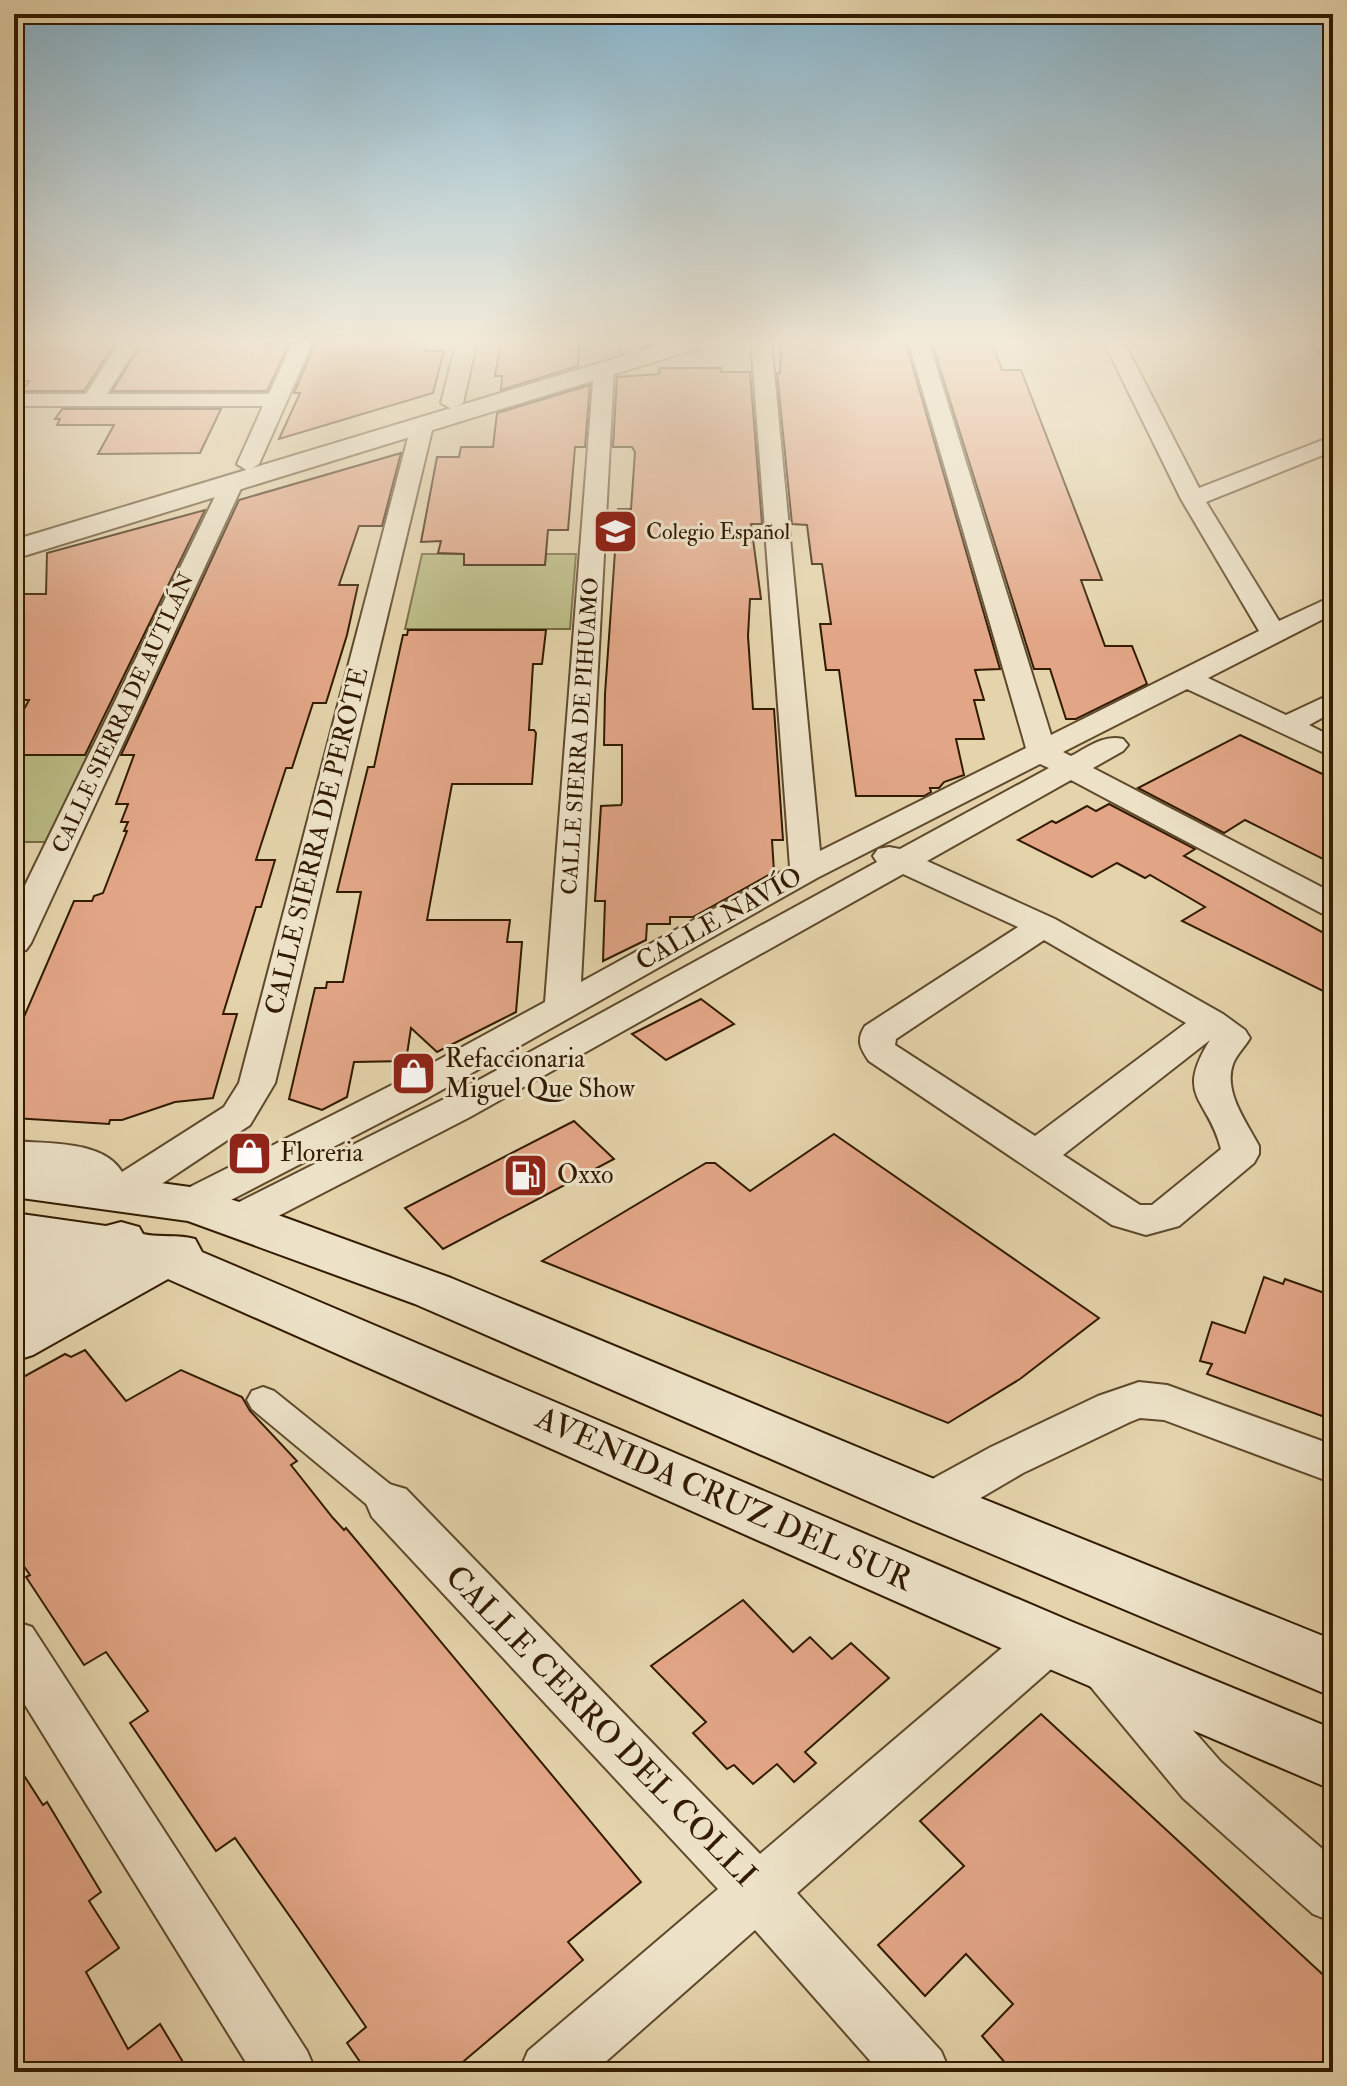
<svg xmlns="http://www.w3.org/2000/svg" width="1347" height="2086" font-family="'IM FELL Double Pica',serif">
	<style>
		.green { fill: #babb84; stroke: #766b42; stroke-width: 2 }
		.building { fill: #e2a687; stroke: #321b00; stroke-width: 2 }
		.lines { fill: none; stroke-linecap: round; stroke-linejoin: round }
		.pedestrian-casing { stroke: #5e492b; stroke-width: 4 }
		.minor-casing { stroke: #5e492b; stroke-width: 4 }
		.tertiary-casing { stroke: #5e492b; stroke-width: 4 }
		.secondary-casing { stroke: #321b00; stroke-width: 4 }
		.pedestrian { fill: #ede2c8; fill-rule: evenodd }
		.minor { fill: #ede2c8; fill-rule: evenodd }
		.tertiary { fill: #ede2c8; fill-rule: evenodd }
		.secondary { fill: #ede2c8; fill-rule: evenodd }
		.labels { text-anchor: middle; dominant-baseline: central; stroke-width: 6; stroke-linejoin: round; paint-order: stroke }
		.far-poi-label { font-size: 22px; fill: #321b00; stroke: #ede2c8; text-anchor: start }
		.far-street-label { font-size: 22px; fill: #321b00; stroke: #ede2c8 }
		.street-label { font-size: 26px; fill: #321b00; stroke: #ede2c8 }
		.poi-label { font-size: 26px; fill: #321b00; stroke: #ede2c8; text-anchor: start }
		.near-street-label { font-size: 32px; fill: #321b00; stroke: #ede2c8 }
	</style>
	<rect width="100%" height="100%" fill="#e4d3ab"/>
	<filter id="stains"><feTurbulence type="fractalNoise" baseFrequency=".0025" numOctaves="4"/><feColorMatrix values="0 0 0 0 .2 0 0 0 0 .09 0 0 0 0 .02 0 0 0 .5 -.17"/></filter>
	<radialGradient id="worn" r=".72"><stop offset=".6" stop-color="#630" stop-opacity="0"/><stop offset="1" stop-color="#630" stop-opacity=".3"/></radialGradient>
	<!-- green -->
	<g class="green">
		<path d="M422 554H576L570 629H405Z"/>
		<path d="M96 747 56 842H14V748Z"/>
	</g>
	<!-- building -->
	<g class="building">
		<path d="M14 340H117L84 391H22L29 381H14Z"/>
		<path d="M144 340H266L264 344H289L267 391H112Z"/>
		<path d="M337 340H428L425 351H444L433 393 279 439 300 393H294L315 344H335Z"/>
		<path d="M501 340 580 341 578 366 501 390 502 376H495Z"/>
		<path d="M905 340 1000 669 975 670 984 700H974L984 739H956L964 775 944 782 939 788H930L931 792 924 796H856L839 670H826L820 624H831L822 564H812L807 525 792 524 777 373H780L781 341Z"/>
		<path d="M931 340H991L1002 370H1021L1102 580H1081L1105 646H1132L1147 684 1076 719H1066L1050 669H1034Z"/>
		<path d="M660 368H721V372H750L762 524H751L761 599H750L748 636 753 709H774L783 840H772L774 872 693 917H670V924H647L646 940 603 961 605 901H595L601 806 621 805 622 802V745H604L605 694 618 509H631L635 452 632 447H613L617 377 659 374Z"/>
		<path d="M590 385 585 447H575L568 530H548L545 565H464V554L438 553 441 541 421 542 437 457H459L461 447H493L497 413Z"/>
		<path d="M62 409H221L200 453 98 454 114 425H57L60 419H55Z"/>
		<path d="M401 453 382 526H359L339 585H358L347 635 326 703H313L292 768H286L256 860H275L261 907H256L223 1014H237L213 1098 175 1102 122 1120H110L109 1124 14 1118V1040L74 901H92L94 896 103 893 127 831H124L128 822H121L128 804H116L134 755H121L239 500Z"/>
		<path d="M205 510 85 755H14V728L29 700H14V594H46L47 553Z"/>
		<path d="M408 630H546L542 664H533L529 730H534L536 733 532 784H452L427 920H510L507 942H522L516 1012 437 1052 411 1028 406 1061 354 1062 347 1097 322 1110 289 1099 315 988H326L327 982H343L361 892H337L368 767H374L403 635H407Z"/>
		<path d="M1240 735 1333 779V864L1245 820 1224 833 1138 788Z"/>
		<path d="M1109 804 1195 849 1184 856 1333 938V996L1182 921 1205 907 1150 875 1145 878 1117 863 1092 877 1018 840 1052 821 1056 823 1087 806 1096 811Z"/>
		<path d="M701 999 734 1024 666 1060 632 1034Z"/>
		<path d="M574 1121 614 1159 443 1249 405 1208Z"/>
		<path d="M834 1134 1099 1318 1020 1379 948 1423 542 1261 706 1163H715L750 1191Z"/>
		<path d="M1264 1277 1283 1284 1285 1279 1333 1296V1420L1207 1374 1212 1364 1200 1361 1212 1322 1245 1333Z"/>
		<path d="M85 1350 126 1401 181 1370 242 1397 250 1411 297 1461 291 1465 333 1518 344 1530 346 1528 641 1882 568 1942 583 1960 451 2072H367L347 2043 366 2027 298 1928 235 1838 216 1851 130 1723 148 1711 106 1652 84 1665 26 1577 30 1575 14 1552V1382L65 1354 71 1357Z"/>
		<path d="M743 1600 793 1652 810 1637 832 1659 851 1643 889 1678 805 1752 816 1763 794 1782 777 1764 753 1784 734 1765 727 1769 693 1733 706 1722 651 1666Z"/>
		<path d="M1041 1714 1333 1984V2072H1013L982 2036 1013 2004 966 1954 925 1996 878 1945 964 1866 920 1821Z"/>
		<path d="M14 1760 43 1805 47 1802 101 1892 89 1901 119 1948 86 1972 128 2049 160 2024 189 2072H14Z"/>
	</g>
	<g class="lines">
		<defs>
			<path id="pedestrian" d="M263 1387 274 1391 401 1493 406 1503 401 1513 389 1517 377 1513 252 1409 247 1400 252 1391Z"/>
			<g id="minor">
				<path d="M121 340H141L107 394H269L294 340H314L259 464 248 471 237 464 263 406H14V394H86Z"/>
				<path d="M457 340H477L463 403 452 409 441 403Z"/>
				<path d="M619 340H639V350L629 356 622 354Z"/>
				<path d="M751 340H771L820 851 1026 748 908 340H928L1051 735 1259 631 1181 499 1103 340H1123L1199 488 1333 436V451L1206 502 1279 621 1333 596V614L1208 678 1286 715 1333 693V712L1309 725 1333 737V757L1187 689 1063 752 1071 756C1088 747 1104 734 1123 739L1128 745 1123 751 1093 768 1333 893V916L1321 913 1071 780 927 861 1055 919 1223 1014 1245 1030 1250 1038C1245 1047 1236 1055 1233 1064 1223 1092 1247 1123 1259 1146V1154L1254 1163 1179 1226 1146 1235 1112 1225 869 1061C860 1048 856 1040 865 1026L1018 927 903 874 470 1117 253 1229 239 1233 225 1229 219 1219 225 1209 444 1099 877 862 873 856 878 849 889 847 900 849 1049 768 1040 764 817 878 424 1100 204 1214 190 1218 176 1214 170 1204 176 1194 398 1082 545 1002 594 369 597 365H611L614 369 581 982 790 867ZM1044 940 1186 1023 1035 1136 895 1045 896 1039ZM1210 1040C1174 1098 1208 1097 1221 1149L1152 1205H1140L1063 1155Z"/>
				<path d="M1310 340H1330L1333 363 1326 361Z"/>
				<path d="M422 420 433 426 275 1083 250 1125 133 1203 119 1207 96 1202 87 1181 77 1174 14 1167V1141C47 1144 103 1140 122 1172L224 1107 239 1083 411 426Z"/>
				<path d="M233 475 241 477 244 482 31 943 26 950 14 953V908L222 482 225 477Z"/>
				<path d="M86 1225 100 1230 106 1240 100 1250 14 1273V1243Z"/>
				<path d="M1139 1382 1167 1385 1333 1445V1483L1164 1420 1140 1418 1130 1422 1023 1473 948 1517 931 1522 914 1517 908 1503 914 1489 991 1447 1098 1396Z"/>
				<path d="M389 1484 406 1489 760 1854 1030 1624 1048 1618 1066 1624 1073 1640 1066 1656 797 1893 941 2051 950 2072H880L755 1930 594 2072H519L528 2051 718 1889 372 1517 366 1503 372 1489Z"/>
				<path d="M14 1621 32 1627 307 2051 316 2072H252L14 1687Z"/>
				<path d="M1108 1647 1126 1654 1221 1762 1333 1858V1922L1313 1914 1183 1798 1090 1686 1083 1670 1090 1654Z"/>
			</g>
			<path id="tertiary" d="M676 340H713L709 345 14 559V540Z"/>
			<g id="secondary">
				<path d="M14 1163 190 1187 256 1207 451 1278 951 1486 1333 1640V1697L911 1520 415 1304 188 1221 14 1197Z"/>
				<path d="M14 1213 106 1226 121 1222 139 1227 143 1234C161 1238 176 1234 195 1239L202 1252 1070 1621 1333 1729V1790L1026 1659 168 1279 33 1355 14 1361V1317L22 1313 14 1315V1273L52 1254 14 1249Z"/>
			</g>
		</defs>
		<!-- pedestrian casing -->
		<use href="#pedestrian" class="pedestrian-casing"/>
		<!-- minor casing -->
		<use href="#minor" class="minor-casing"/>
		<!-- tertiary casing -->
		<use href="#tertiary" class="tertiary-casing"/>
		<!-- secondary casing -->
		<use href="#secondary" class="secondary-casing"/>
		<!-- pedestrian -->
		<use href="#pedestrian" class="pedestrian"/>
		<!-- minor -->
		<use href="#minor" class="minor"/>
		<!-- tertiary -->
		<use href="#tertiary" class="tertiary"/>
		<!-- secondary -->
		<use href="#secondary" class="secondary"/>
	</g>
	<!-- sky -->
	<linearGradient id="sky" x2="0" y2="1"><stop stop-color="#87b6cf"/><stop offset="0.54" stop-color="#f3ebd9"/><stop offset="1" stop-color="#f3ebd9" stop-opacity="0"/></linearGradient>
	<rect width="1347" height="632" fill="url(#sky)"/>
	<!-- icons -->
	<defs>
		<symbol id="school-square" viewBox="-11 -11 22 22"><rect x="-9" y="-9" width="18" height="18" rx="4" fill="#8f2418" stroke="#ede2c8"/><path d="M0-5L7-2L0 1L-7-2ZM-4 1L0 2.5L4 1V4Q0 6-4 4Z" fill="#fff"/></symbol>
		<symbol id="shop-square" viewBox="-11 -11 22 22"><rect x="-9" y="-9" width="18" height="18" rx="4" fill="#8f2418" stroke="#ede2c8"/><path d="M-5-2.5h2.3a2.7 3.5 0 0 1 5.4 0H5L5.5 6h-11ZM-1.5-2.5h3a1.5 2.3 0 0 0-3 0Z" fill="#fff"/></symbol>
		<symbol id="fuel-square" viewBox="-11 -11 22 22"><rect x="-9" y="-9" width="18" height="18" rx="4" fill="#8f2418" stroke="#ede2c8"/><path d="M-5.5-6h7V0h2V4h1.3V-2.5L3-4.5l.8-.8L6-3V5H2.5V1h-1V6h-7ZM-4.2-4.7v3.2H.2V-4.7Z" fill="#fff"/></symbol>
	</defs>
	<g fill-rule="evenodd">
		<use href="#school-square" x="590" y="506" width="51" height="51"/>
		<use href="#shop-square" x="388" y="1048" width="51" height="51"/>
		<use href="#shop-square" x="224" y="1128" width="51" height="51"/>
		<use href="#fuel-square" x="500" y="1150" width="51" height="51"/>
	</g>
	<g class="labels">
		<!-- far-poi labels -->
		<g class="far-poi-label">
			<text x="646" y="532">Colegio Español</text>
		</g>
		<!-- far-street labels -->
		<g class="far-street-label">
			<text transform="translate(123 713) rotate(-65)">CALLE SIERRA DE AUTLÁN</text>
			<text transform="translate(580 736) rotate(-86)">CALLE SIERRA DE PIHUAMO</text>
		</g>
		<!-- street labels -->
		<g class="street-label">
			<text transform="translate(317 841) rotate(-76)">CALLE SIERRA DE PEROTE</text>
			<text transform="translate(719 919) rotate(-29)">CALLE NAVÍO</text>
		</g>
		<!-- poi labels -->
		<g class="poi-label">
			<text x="445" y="1059">Refaccionaria<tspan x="445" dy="30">Miguel Que Show</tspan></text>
			<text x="280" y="1153">Floreria</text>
			<text x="557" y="1175">Oxxo</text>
		</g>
		<!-- near-street labels -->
		<g class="near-street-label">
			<text transform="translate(724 1499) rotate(24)">AVENIDA CRUZ DEL SUR</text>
			<text transform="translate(601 1726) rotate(46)">CALLE CERRO DEL COLLI</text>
		</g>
	</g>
	<!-- margin -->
	<rect width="1347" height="2086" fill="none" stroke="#e4d3ab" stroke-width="48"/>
	<rect x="16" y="16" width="1315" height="2054" fill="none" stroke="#321b00" stroke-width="4"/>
	<rect x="24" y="24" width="1299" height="2038" fill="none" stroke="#321b00" stroke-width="2"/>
	<rect width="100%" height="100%" filter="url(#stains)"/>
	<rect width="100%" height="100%" fill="url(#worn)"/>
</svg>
